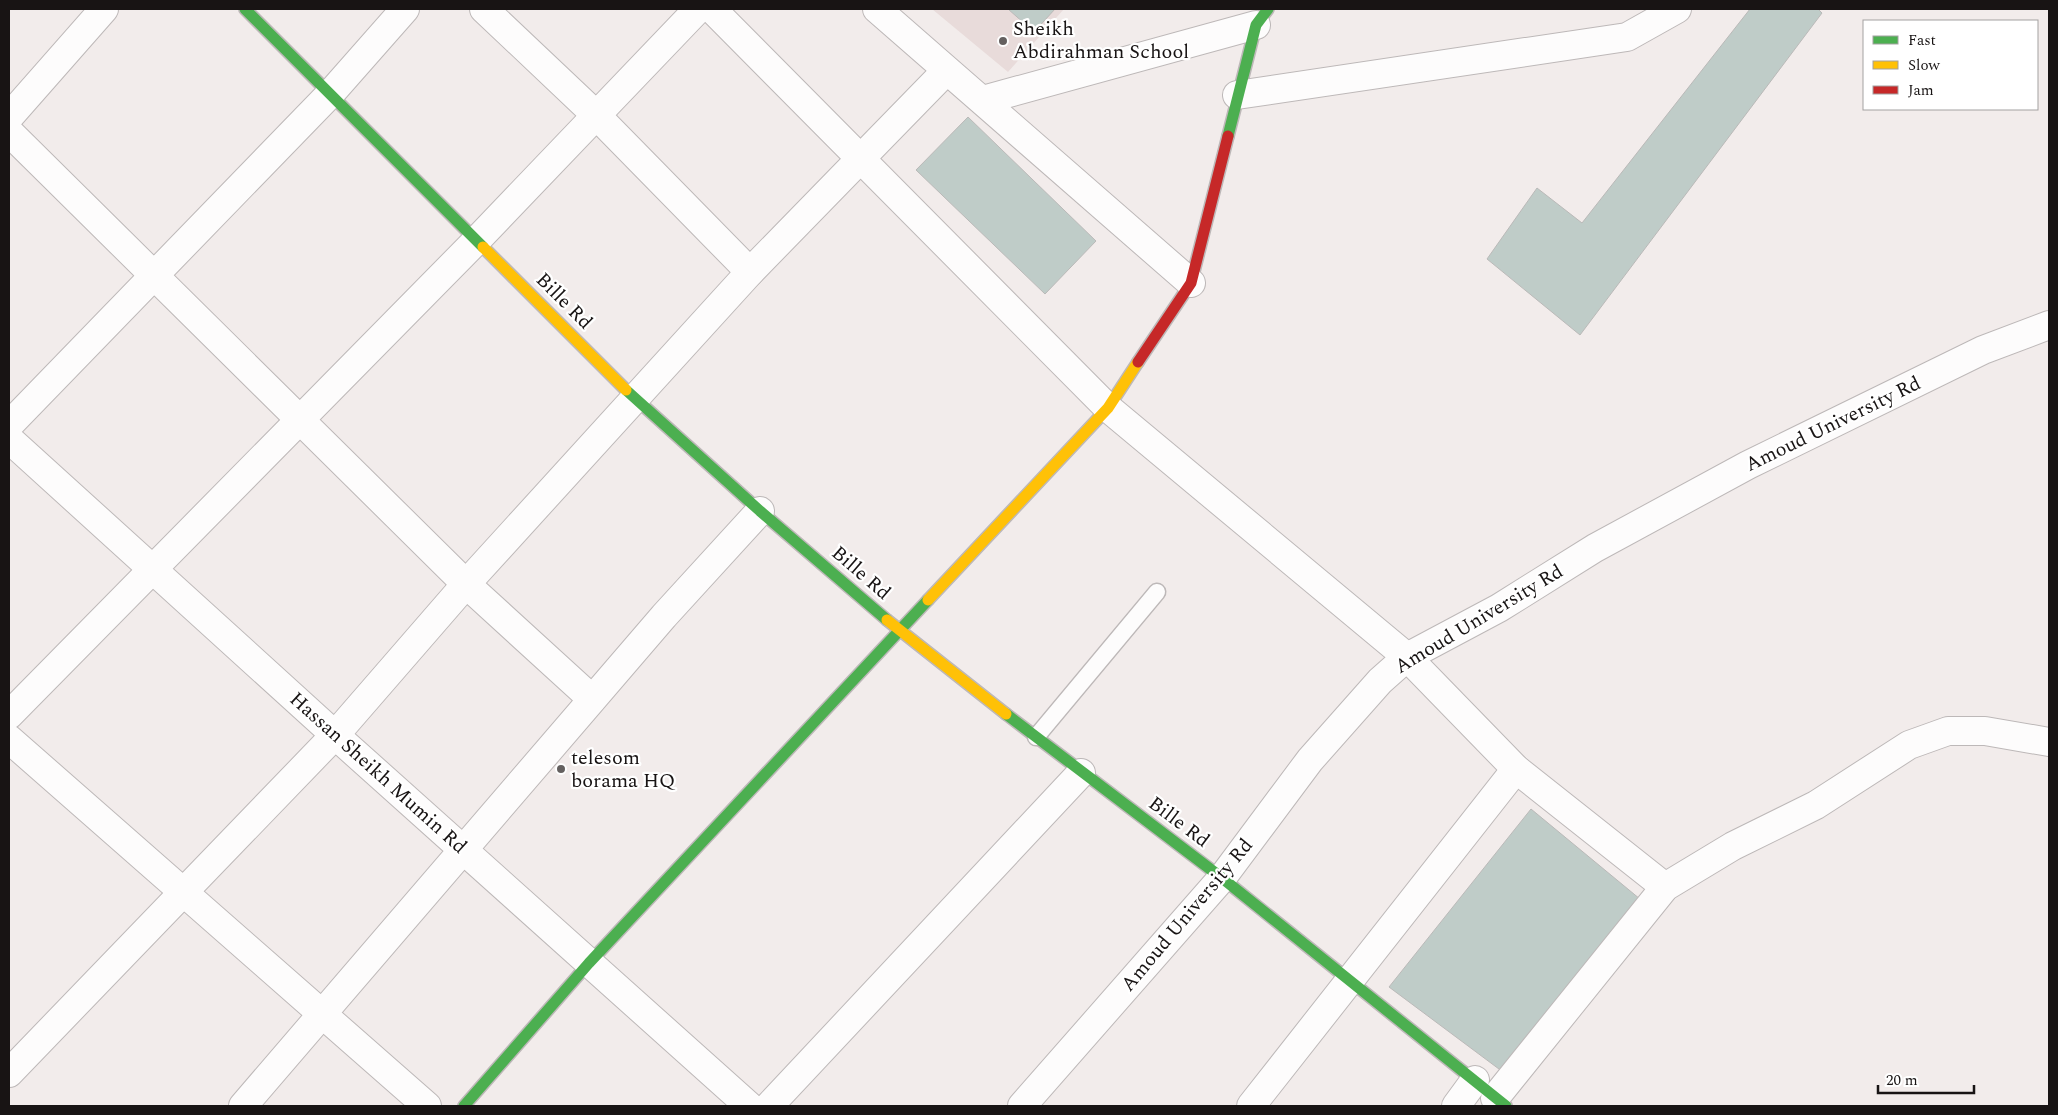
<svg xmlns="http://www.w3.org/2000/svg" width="2058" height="1115" font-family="Spectral,serif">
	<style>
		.built { fill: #e8dbda }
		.building { fill: #bfccc8; stroke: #bab9b8 }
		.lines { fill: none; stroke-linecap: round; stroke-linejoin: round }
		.lane-casing { stroke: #bdb8b8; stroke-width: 19 }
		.street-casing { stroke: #bdb8b8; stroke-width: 30 }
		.fast-casing { stroke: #bdb8b8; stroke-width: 14 }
		.slow-casing { stroke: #bdb8b8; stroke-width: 14 }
		.jam-casing { stroke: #bdb8b8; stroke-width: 14 }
		.lane { stroke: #fdfcfc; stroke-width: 16 }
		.street { stroke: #fdfcfc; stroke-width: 28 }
		.fast { stroke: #4caf50; stroke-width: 11 }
		.slow { stroke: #ffc107; stroke-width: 11 }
		.jam { stroke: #c62828; stroke-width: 11 }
		.poi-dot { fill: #64605f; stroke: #fff; stroke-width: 2 }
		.labels { text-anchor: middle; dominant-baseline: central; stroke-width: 4.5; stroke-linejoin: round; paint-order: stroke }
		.poi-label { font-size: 20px; fill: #181414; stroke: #fff; text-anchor: start }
		.street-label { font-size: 20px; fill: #181414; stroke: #fff }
	</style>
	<rect width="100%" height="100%" fill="#f2eceb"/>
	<!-- built -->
	<path class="built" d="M932 9H1064L1008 72Z"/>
	<!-- building -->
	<g class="building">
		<path d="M1008 9H1055L1034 32Z"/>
		<path d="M1750 9H1818L1822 13 1580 335 1487 259 1537 188 1582 223Z"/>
		<path d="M968 117 1096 241 1045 294 916 170Z"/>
		<path d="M1531 809 1646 904 1511 1078 1389 987Z"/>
	</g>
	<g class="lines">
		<defs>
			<path id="lane" d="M1036 737 1157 592"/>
			<g id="street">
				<path d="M484 9 596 115 750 272"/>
				<path d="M712 9 1108 408 1407 657 1516 769 1665 887"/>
				<path d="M877 9 1191 283"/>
				<path d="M1237 95 1627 37 1677 9"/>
				<path d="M983 100 1256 25"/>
				<path d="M9 117 104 9"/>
				<path d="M9 132 466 584 592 699"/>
				<path d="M9 425 331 93 405 9"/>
				<path d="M9 439 335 735 749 1106"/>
				<path d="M9 715 477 240 698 9"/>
				<path d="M9 739 427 1106"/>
				<path d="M9 1073 335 735 466 584 750 272 946 71"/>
				<path d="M1495 1098 1665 887 1733 846 1816 805 1909 745 1948 731H1985L2049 742"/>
				<path d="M243 1106 664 616 760 511"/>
				<path d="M769 1106 1081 773"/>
				<path d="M1022 1106 1222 878 1310 760 1380 681 1407 657 1499 608 1595 548 1748 465 1983 350 2049 325"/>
				<path d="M1251 1106 1516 769"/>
				<path d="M1456 1106 1475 1080"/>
			</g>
			<g id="fast">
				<path d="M245 9 483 247"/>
				<path d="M1228 136 1256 25 1268 9"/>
				<path d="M626 390 760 511 887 620"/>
				<path d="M1006 714 1222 878 1506 1106"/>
				<path d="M464 1106 589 963 928 600"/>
			</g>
			<g id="slow">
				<path d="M483 247 626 390"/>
				<path d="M928 600 1108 408 1138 362"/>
				<path d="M887 620 1006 714"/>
			</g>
			<path id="jam" d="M1138 362 1191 283 1228 136"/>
		</defs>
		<!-- lane casing -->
		<use href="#lane" class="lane-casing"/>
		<!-- street casing -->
		<use href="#street" class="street-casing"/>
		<!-- fast casing -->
		<use href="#fast" class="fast-casing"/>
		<!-- slow casing -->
		<use href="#slow" class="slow-casing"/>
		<!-- jam casing -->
		<use href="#jam" class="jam-casing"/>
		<!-- lane -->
		<use href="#lane" class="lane"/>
		<!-- street -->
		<use href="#street" class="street"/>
		<!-- fast -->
		<use href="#fast" class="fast"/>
		<!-- slow -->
		<use href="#slow" class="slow"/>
		<!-- jam -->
		<use href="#jam" class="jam"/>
	</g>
	<!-- markers -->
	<g class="poi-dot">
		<circle cx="1003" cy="41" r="5"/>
		<circle cx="561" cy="769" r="5"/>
	</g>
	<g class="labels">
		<!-- poi labels -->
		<g class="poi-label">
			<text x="1013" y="29">Sheikh<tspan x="1013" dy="23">Abdirahman School</tspan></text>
			<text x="571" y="758">telesom<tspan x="571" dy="23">borama HQ</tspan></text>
		</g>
		<!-- street labels -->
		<g class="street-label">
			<text transform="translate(564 301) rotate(45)">Bille Rd</text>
			<text transform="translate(1833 424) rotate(-26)">Amoud University Rd</text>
			<text transform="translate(861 573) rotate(41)">Bille Rd</text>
			<text transform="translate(1479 619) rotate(-31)">Amoud University Rd</text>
			<text transform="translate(378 773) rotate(42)">Hassan Sheikh Mumin Rd</text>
			<text transform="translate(1179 822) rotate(37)">Bille Rd</text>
			<text transform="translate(1187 915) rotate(-50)">Amoud University Rd</text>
		</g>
	</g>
	<!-- border -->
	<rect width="2058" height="1115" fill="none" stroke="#181414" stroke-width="20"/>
	<!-- legend -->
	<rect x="1863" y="20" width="175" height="90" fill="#ffffff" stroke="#a3a1a1"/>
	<rect x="1873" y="36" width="25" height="8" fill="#4caf50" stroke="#a3a1a1"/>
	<text x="1908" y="45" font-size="15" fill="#181414">Fast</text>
	<rect x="1873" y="61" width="25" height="8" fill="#ffc107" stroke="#a3a1a1"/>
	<text x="1908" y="70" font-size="15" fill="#181414">Slow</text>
	<rect x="1873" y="86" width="25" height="8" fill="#c62828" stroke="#a3a1a1"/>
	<text x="1908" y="95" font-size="15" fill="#181414">Jam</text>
	<!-- scale -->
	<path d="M1878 1085v8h96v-8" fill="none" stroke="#181414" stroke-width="2.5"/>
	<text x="1886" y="1085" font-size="15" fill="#181414" stroke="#ffffff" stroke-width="4" paint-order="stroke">20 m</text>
</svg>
